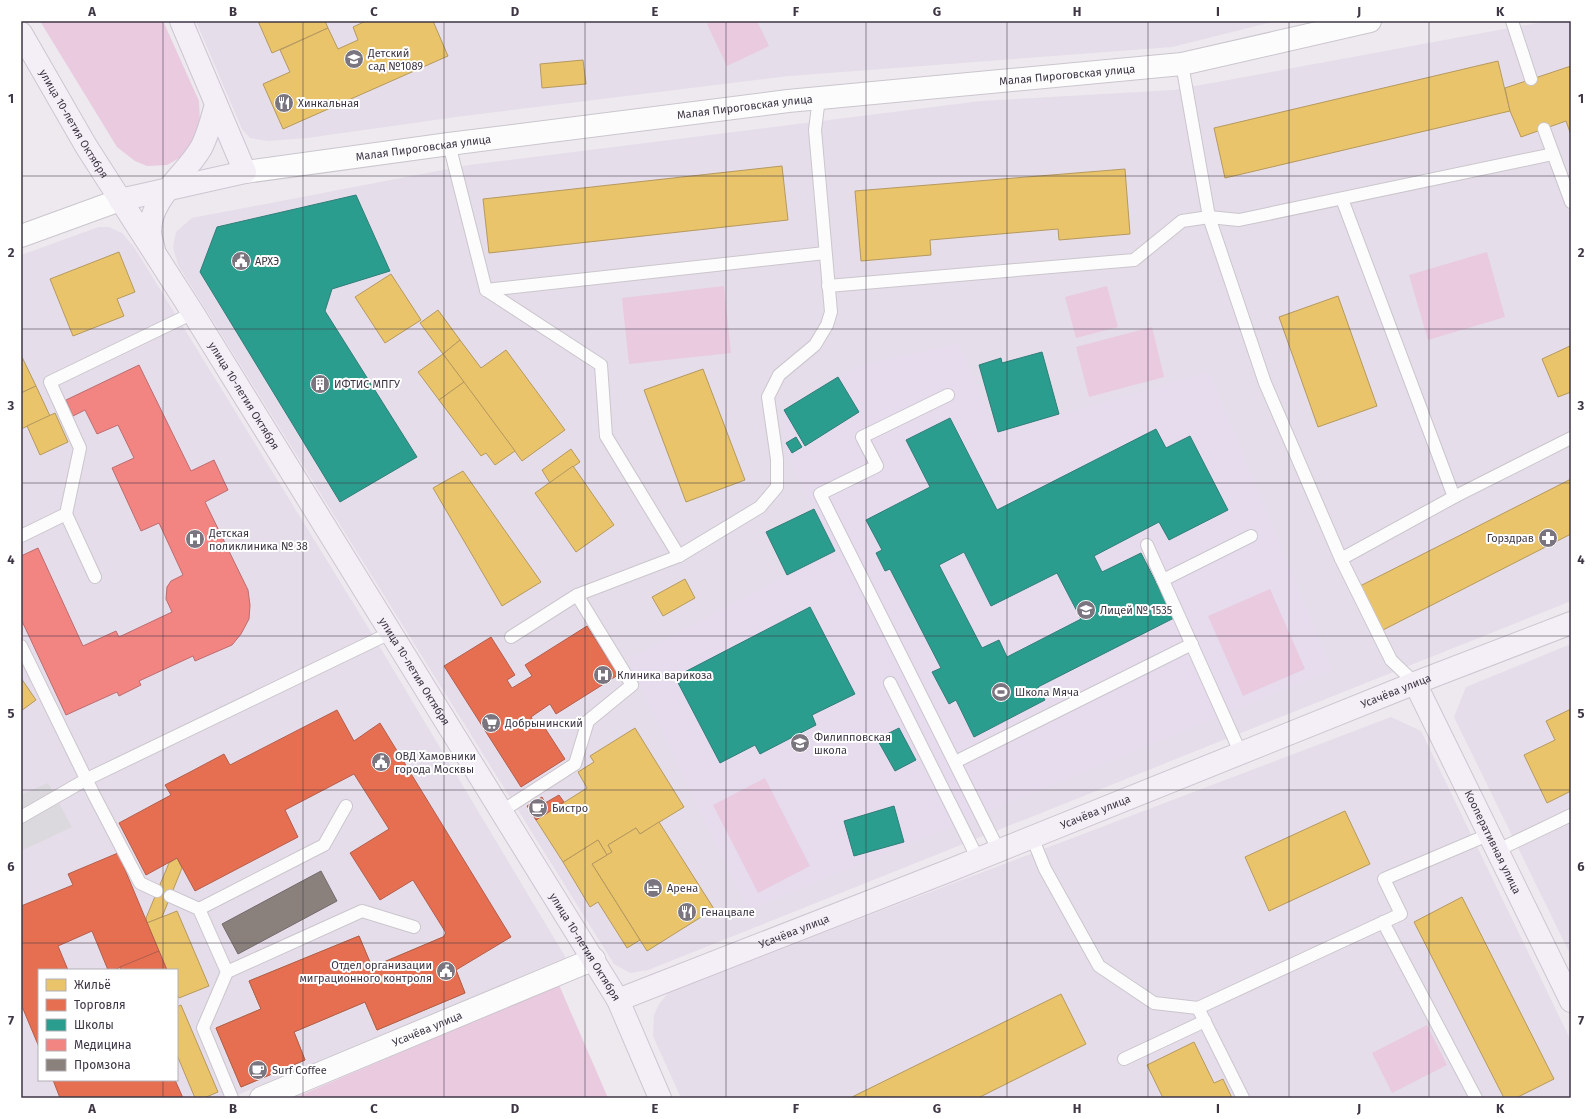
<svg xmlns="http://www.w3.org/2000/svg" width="1592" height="1119" font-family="'Fira Sans',sans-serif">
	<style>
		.residential { fill: #e5dde9; fill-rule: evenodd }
		.education { fill: #e6dced }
		.green { fill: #e9cadf }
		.parking { fill: #dcd9de }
		.homes { fill: #e9c46a; stroke: #b6995f }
		.shops { fill: #e76f51; stroke: #b45e4d }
		.schools { fill: #2a9d8f; stroke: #307e79; fill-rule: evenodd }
		.health { fill: #f28482; stroke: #bc6d70 }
		.industry { fill: #8a817c; stroke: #736a6c }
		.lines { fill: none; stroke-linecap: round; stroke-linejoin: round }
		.lane-casing { stroke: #cbc6cd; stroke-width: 14 }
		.street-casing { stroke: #cbc6cd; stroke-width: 24 }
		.secondary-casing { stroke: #cec5d2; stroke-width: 24 }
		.lane { stroke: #fcfcfd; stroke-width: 12 }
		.street { stroke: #fcfcfd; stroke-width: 22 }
		.secondary { stroke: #f4eff6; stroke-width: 22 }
		.grid { fill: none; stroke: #3e3645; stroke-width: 1; stroke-opacity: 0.55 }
		.labels { text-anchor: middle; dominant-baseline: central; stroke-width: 4; stroke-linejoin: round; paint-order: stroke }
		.poi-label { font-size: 11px; fill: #3e3645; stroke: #fff; text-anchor: start }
		.street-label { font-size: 11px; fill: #3e3645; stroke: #fff }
		.neatline { fill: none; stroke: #3e3645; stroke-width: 1.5 }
		.grid-label { font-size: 13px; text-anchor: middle; font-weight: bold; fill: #3e3645 }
	</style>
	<rect width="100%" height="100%" fill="#ede9ef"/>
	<!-- residential -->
	<g class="residential">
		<path d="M196 21H1276L1172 47 789 76 456 117 307 138 268 141 250 138 242 129Z"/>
		<path d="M1548 21H1571V601L648 970 630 973 614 964 178 265 173 247 176 232 192 218 469 165 981 101 1174 90Z"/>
		<path d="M99 227H109L122 233 134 247 366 624 566 958 230 1098H21V255ZM39 970H177V1080H39Z"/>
		<path d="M1571 644V956L1454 717 1466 687Z"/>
		<path d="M1391 717 1421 731 1571 1041V1098H681L653 1036 654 1015 659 1004 670 991Z"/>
	</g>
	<!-- education -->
	<path class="education" d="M958 343 998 432 1209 372 1332 670 748 910 631 667V661L633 657 787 575 835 551 786 452 784 410 838 377 860 366Z"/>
	<!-- green -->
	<g class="green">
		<path d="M40 21H163L199 101 200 123 188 153 167 165 147 166 135 161 117 147Z"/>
		<path d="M714 21H757L769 46 727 66 707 24Z"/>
		<path d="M1487 252 1505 317 1428 340 1409 275Z"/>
		<path d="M724 286 731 353 629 364 622 298Z"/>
		<path d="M1107 286 1118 327 1076 338 1065 297Z"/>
		<path d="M1152 327 1164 377 1089 397 1076 347Z"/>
		<path d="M1270 589 1305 669 1243 696 1208 616Z"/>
		<path d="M765 778 810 866 758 893 713 805Z"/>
		<path d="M559 985 608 1098H294Z"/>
		<path d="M1427 1025 1447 1065 1392 1093 1372 1053Z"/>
	</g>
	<!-- parking -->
	<path class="parking" d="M48 783 72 827 21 851V795Z"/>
	<!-- homes -->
	<g class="homes">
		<path d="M258 21H325L328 28 272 53Z"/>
		<path d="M366 21H433L448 56 283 129 263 84 290 72 280 50 328 28 338 49 358 40 353 27Z"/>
		<path d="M583 60 586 84 542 88 540 64Z"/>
		<path d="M1498 61 1510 111 1225 178 1214 128Z"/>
		<path d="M1571 66V135L1566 121 1521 137 1510 111 1505 88Z"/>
		<path d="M782 166 788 220 489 253 483 199Z"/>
		<path d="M1125 169 1130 234 1059 240 1058 229 930 240 931 255 861 261 855 191Z"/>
		<path d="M119 252 135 292 117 299 124 316 73 336 50 279Z"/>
		<path d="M391 274 421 320 385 343 355 297Z"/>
		<path d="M1338 296 1377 406 1318 427 1279 317Z"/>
		<path d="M438 310 460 340 443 354 420 323Z"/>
		<path d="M460 340 481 368 506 350 565 430 522 461 443 354Z"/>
		<path d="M1570 346 1571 349V392L1558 397 1542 359Z"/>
		<path d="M443 354 464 382 439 400 418 372Z"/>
		<path d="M21 355 36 386 21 393Z"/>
		<path d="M703 369 745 480 686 502 644 390Z"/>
		<path d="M464 382 515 451 495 465 486 453 481 456 439 400Z"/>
		<path d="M36 386 50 416 21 429V393Z"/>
		<path d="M55 413 68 442 40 455 27 426Z"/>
		<path d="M571 449 580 462 550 483 542 470Z"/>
		<path d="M573 466 614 525 576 552 535 493Z"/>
		<path d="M463 471 541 582 502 606 433 488Z"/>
		<path d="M1571 479V534L1383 630 1360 586Z"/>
		<path d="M685 579 695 598 663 616 652 597Z"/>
		<path d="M21 678 36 700 21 711Z"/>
		<path d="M1571 709V791L1547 803 1524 755 1555 740 1546 721Z"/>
		<path d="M635 728 684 807 640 834 636 828 608 845 612 852 607 855 598 840 563 862 536 820 587 788 578 772 594 762 590 756Z"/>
		<path d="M1345 811 1370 864 1269 911 1245 857Z"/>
		<path d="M659 822 714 909 647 951 592 864 612 852 608 845 636 828 640 834Z"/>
		<path d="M598 840 607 855 592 864 640 940 627 948 598 902 590 907 563 862Z"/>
		<path d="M177 858 182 868 162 917 147 923 146 918 169 863Z"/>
		<path d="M1462 897 1554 1079 1516 1098H1504L1414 922Z"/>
		<path d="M177 911 209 986 179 998 177 994V970H167L147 923Z"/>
		<path d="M359 936 372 967 443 937 465 993 377 1030 365 1002 294 1032 305 1060 241 1087 216 1028 261 1009 249 981Z"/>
		<path d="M1061 994 1086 1044 978 1098 852 1097Z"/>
		<path d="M181 1005 218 1092 204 1098H195L177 1055V1007Z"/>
		<path d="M1194 1042 1214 1083 1223 1079 1232 1098H1163L1147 1065Z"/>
	</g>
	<!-- shops -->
	<g class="shops">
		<path d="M587 626 618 675 556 714 550 704 531 717 536 725 541 722 565 759 521 787 444 666 491 637 515 675 507 680 512 688 532 676 525 665Z"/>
		<path d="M337 710 354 741 380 723 511 937 456 970 465 993 377 1030 365 1002 294 1032 305 1060 241 1087 216 1028 261 1009 249 981 359 936 372 967 443 937 446 933 413 880 380 900 350 853 389 829 354 774 285 810 298 837 195 891 177 858 146 875 119 823 171 795 165 785 192 771 224 754 230 765Z"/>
		<path d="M559 795 564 802 536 820 527 806 542 797 545 803Z"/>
		<path d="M118 853 159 951 114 970H108L92 931 58 946 68 970H39V1047L21 1004V906L73 885 68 874Z"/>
		<path d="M159 951 167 970H121L120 967Z"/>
		<path d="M53 1080H175L183 1098H60Z"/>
	</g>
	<!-- schools -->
	<g class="schools">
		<path d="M356 195 390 271 332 289 325 311 417 457 340 502 200 272 217 227Z"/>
		<path d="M1042 352 1059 414 998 432 979 365 1001 358 1002 363Z"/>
		<path d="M838 377 859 412 805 446 784 410Z"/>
		<path d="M950 418 997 510 1156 429 1166 448 1190 436 1228 510 1169 540 1159 522 1094 556 1102 572 1141 553 1174 618 1038 687 1045 700 974 737 956 700 949 704 932 672 941 668 890 569 885 571 876 553 882 550 866 520 930 487 906 440ZM964 552 991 606 1057 573 1081 619 1007 657 999 640 982 648 939 565Z"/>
		<path d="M796 437 802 447 792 453 786 443Z"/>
		<path d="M814 509 835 551 787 575 766 532Z"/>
		<path d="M810 607 855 694 812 715 816 725 760 754 755 745 720 763 675 677Z"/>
		<path d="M899 728 916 760 895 771 877 739Z"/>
		<path d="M894 806 904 842 854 856 844 821Z"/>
	</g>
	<!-- health -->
	<path class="health" d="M139 365 191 471 214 460 228 490 205 502 248 590 250 605 249 619 241 634 232 645 195 661 193 656 139 681 141 685 119 696 117 692 66 715 21 619V556L38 548 83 646 116 631 119 637 172 612 166 599 167 587 171 581 183 575 159 523 141 531 112 468 134 458 118 425 97 434 85 410 73 416 66 400Z"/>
	<!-- industry -->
	<path class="industry" d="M321 871 337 901 238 954 222 924Z"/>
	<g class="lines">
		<defs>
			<g id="lane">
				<path d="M1512 21 1531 79"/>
				<path d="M1182 64 1209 217 1265 383 1341 559 1391 660 1415 683"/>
				<path d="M1544 129 1571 202"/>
				<path d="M449 144 486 290 825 253"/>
				<path d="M1342 199 1454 497"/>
				<path d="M828 286 1134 260 1182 221 1209 217 1239 220 1553 154"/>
				<path d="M486 290 601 365 606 436 679 556 760 507 777 487V459L768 397 779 375 815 345 827 325 831 312 815 130 819 98"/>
				<path d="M948 395 862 437 877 466 820 494 999 851"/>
				<path d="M66 514 95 577"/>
				<path d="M21 536 66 514 80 448 50 382 193 313"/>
				<path d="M1147 545 1241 754"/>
				<path d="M1341 559 1454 497 1571 438"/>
				<path d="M1163 580 1251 536"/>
				<path d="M577 595 679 556"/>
				<path d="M21 646 94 795 140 883 157 891"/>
				<path d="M890 683 978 859"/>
				<path d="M955 762 1192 644"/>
				<path d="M502 811 575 764 588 721 632 685 577 595 511 637"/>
				<path d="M21 817 87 779 392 632"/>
				<path d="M1032 837 1045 869 1099 966 1154 1003 1198 1008 1401 914 1384 879 1490 834"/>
				<path d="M1498 850 1571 815"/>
				<path d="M170 896 199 909 227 972 203 1028 232 1098"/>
				<path d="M199 909 324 845 346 806"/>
				<path d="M1383 922 1476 1098"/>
				<path d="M227 972 362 911 414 927"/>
				<path d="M1198 1008 1243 1098"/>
				<path d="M1124 1059 1205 1021"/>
			</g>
			<g id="street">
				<path id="s1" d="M245 172 449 144 788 101 1182 64 1370 21"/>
				<path d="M21 236 120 200"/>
				<path id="s2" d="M261 1098 594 959"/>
			</g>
			<g id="secondary">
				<path id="s3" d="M21 33 86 146 193 313 618 1000 660 1098"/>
				<path d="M120 200 245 172 181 21"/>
				<path d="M154 250C153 244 150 237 150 232 150 197 185 176 201 148 208 135 212 119 216 104"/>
				<path id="s4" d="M1415 683 1571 1001"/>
				<path id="s5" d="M618 1000 948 871 1415 683 1571 623"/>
			</g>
		</defs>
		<!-- lane casing -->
		<use href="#lane" class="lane-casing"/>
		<!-- street casing -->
		<use href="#street" class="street-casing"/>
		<!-- secondary casing -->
		<use href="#secondary" class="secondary-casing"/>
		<!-- lane -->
		<use href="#lane" class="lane"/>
		<!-- street -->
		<use href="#street" class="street"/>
		<!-- secondary -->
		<use href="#secondary" class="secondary"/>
	</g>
	<!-- grid -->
	<path class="grid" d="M163 21V970M303 21V1098M444 21V1098M585 21V1098M726 21V1098M866 21V1098M1007 21V1098M1148 21V1098M1289 21V1098M1429 21V1098M21 176H1571M21 329H1571M21 483H1571M21 636H1571M21 790H1571M21 943H1571M163 1080V1098"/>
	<!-- icons -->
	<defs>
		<symbol id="school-disc" viewBox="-11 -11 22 22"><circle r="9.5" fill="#7b7580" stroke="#fff"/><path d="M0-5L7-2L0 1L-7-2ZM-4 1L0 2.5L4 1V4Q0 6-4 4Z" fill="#fff"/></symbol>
		<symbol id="restaurant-disc" viewBox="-11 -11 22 22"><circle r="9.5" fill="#7b7580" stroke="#fff"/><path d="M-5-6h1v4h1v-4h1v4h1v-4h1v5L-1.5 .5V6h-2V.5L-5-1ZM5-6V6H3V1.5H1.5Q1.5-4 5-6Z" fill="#fff"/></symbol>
		<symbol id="civic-disc" viewBox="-11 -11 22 22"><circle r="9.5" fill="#7b7580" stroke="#fff"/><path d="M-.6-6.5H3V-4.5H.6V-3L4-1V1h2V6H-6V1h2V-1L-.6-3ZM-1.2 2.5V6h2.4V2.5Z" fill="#fff"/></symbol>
		<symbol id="building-disc" viewBox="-11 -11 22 22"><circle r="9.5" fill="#7b7580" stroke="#fff"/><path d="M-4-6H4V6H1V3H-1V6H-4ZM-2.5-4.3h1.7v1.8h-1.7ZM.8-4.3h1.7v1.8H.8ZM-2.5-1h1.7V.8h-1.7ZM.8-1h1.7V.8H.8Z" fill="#fff"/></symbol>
		<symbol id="pharmacy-disc" viewBox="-11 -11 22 22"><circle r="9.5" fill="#7b7580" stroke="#fff"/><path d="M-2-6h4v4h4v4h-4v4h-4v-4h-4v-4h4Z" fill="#fff"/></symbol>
		<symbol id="hospital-disc" viewBox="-11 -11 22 22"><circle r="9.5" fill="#7b7580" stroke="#fff"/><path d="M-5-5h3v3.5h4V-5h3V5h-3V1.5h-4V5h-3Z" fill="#fff"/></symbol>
		<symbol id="stadium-disc" viewBox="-11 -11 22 22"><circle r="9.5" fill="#7b7580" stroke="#fff"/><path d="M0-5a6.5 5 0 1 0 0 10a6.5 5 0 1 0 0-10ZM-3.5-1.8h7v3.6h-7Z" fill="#fff"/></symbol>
		<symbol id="supermarket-disc" viewBox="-11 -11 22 22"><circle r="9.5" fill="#7b7580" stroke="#fff"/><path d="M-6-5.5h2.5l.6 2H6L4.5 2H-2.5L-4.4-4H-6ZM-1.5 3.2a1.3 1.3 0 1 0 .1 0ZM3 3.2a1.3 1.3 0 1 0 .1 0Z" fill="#fff"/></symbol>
		<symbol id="cafe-disc" viewBox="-11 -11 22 22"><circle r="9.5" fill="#7b7580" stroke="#fff"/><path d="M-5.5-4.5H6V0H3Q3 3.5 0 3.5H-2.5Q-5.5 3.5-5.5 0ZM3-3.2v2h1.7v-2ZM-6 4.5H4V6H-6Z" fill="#fff"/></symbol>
		<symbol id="hotel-disc" viewBox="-11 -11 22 22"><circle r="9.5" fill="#7b7580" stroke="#fff"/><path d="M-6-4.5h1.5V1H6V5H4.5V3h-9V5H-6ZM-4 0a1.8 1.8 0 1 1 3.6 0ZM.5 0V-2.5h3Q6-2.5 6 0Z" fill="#fff"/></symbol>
	</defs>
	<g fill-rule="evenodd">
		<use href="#school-disc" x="343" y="48" width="22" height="22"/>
		<use href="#restaurant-disc" x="273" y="92" width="22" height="22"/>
		<use href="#civic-disc" x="230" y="250" width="22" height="22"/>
		<use href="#building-disc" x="309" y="373" width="22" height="22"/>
		<use href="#pharmacy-disc" x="1537" y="527" width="22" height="22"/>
		<use href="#hospital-disc" x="184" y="528" width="22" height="22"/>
		<use href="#school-disc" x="1075" y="599" width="22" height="22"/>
		<use href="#hospital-disc" x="592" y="664" width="22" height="22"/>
		<use href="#stadium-disc" x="990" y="681" width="22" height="22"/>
		<use href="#supermarket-disc" x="480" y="712" width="22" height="22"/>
		<use href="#school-disc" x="789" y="732" width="22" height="22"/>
		<use href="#civic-disc" x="370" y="751" width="22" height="22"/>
		<use href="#cafe-disc" x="527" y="797" width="22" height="22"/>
		<use href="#hotel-disc" x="642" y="877" width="22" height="22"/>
		<use href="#restaurant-disc" x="676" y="901" width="22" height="22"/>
		<use href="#civic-disc" x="435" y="960" width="22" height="22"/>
		<use href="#cafe-disc" x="247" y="1059" width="22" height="22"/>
	</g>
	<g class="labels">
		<!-- poi labels -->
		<g class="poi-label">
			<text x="368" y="53">Детский<tspan x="368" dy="13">сад №1089</tspan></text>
			<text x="298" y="103">Хинкальная</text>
			<text x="255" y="261">АРХЭ</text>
			<text x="334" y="384">ИФТИС МПГУ</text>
			<text x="209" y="533">Детская<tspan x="209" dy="13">поликлиника № 38</tspan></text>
			<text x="1534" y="538" text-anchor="end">Горздрав</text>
			<text x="1100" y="610">Лицей № 1535</text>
			<text x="617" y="675">Клиника варикоза</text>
			<text x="1015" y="692">Школа Мяча</text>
			<text x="505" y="723">Добрынинский</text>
			<text x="814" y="737">Филипповская<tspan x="814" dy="13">школа</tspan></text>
			<text x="395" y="756">ОВД Хамовники<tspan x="395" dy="13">города Москвы</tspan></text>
			<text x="552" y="808">Бистро</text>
			<text x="667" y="888">Арена</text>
			<text x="701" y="912">Генацвале</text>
			<text x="432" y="965" text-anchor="end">Отдел организации<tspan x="432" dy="13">миграционного контроля</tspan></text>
			<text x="272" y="1070">Surf Coffee</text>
		</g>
		<!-- street labels -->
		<g class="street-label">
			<text stroke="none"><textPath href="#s1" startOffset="828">Малая Пироговская улица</textPath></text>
			<text stroke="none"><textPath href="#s1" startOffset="504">Малая Пироговская улица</textPath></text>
			<text stroke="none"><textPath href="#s3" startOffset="105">улица 10-летия Октября</textPath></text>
			<text stroke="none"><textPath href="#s1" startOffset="180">Малая Пироговская улица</textPath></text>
			<text stroke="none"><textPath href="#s3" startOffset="426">улица 10-летия Октября</textPath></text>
			<text stroke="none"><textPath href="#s3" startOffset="750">улица 10-летия Октября</textPath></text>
			<text stroke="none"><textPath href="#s5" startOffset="837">Усачёва улица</textPath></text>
			<text stroke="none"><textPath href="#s5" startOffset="513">Усачёва улица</textPath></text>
			<text stroke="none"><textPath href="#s4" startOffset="177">Кооперативная улица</textPath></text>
			<text stroke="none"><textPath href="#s5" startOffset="189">Усачёва улица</textPath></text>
			<text stroke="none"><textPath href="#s3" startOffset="1074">улица 10-летия Октября</textPath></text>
			<text stroke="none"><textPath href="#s2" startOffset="180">Усачёва улица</textPath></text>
		</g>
	</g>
	<!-- border -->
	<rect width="1592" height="1119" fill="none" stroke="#ffffff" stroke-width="44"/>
	<!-- legend -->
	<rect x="38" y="969" width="140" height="112" fill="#ffffff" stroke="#b2afb5"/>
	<rect x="46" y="979" width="20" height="12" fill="#e9c46a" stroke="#b2afb5"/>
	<text x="74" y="989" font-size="12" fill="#3e3645">Жильё</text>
	<rect x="46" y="999" width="20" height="12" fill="#e76f51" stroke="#b2afb5"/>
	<text x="74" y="1009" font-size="12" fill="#3e3645">Торговля</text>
	<rect x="46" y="1019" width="20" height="12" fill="#2a9d8f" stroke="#b2afb5"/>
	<text x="74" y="1029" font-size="12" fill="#3e3645">Школы</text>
	<rect x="46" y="1039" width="20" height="12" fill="#f28482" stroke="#b2afb5"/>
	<text x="74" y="1049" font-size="12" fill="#3e3645">Медицина</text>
	<rect x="46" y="1059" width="20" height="12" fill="#8a817c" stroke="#b2afb5"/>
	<text x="74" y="1069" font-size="12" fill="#3e3645">Промзона</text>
	<rect x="22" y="22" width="1548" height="1075" class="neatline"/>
	<g class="grid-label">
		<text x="92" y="16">A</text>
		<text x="233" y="16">B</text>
		<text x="374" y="16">C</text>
		<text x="515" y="16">D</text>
		<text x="655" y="16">E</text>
		<text x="796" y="16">F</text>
		<text x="937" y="16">G</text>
		<text x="1077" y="16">H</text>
		<text x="1218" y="16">I</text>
		<text x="1359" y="16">J</text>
		<text x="1500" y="16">K</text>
		<text x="11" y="103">1</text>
		<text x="1581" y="103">1</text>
		<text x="11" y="257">2</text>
		<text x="1581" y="257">2</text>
		<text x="11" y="410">3</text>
		<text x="1581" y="410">3</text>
		<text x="11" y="564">4</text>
		<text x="1581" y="564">4</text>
		<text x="11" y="718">5</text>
		<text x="1581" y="718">5</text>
		<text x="11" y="871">6</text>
		<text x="1581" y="871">6</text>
		<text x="11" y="1025">7</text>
		<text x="1581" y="1025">7</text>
		<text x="92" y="1113">A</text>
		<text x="233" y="1113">B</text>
		<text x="374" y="1113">C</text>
		<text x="515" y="1113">D</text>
		<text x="655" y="1113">E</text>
		<text x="796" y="1113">F</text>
		<text x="937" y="1113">G</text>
		<text x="1077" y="1113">H</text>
		<text x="1218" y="1113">I</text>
		<text x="1359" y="1113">J</text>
		<text x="1500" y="1113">K</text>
	</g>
</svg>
